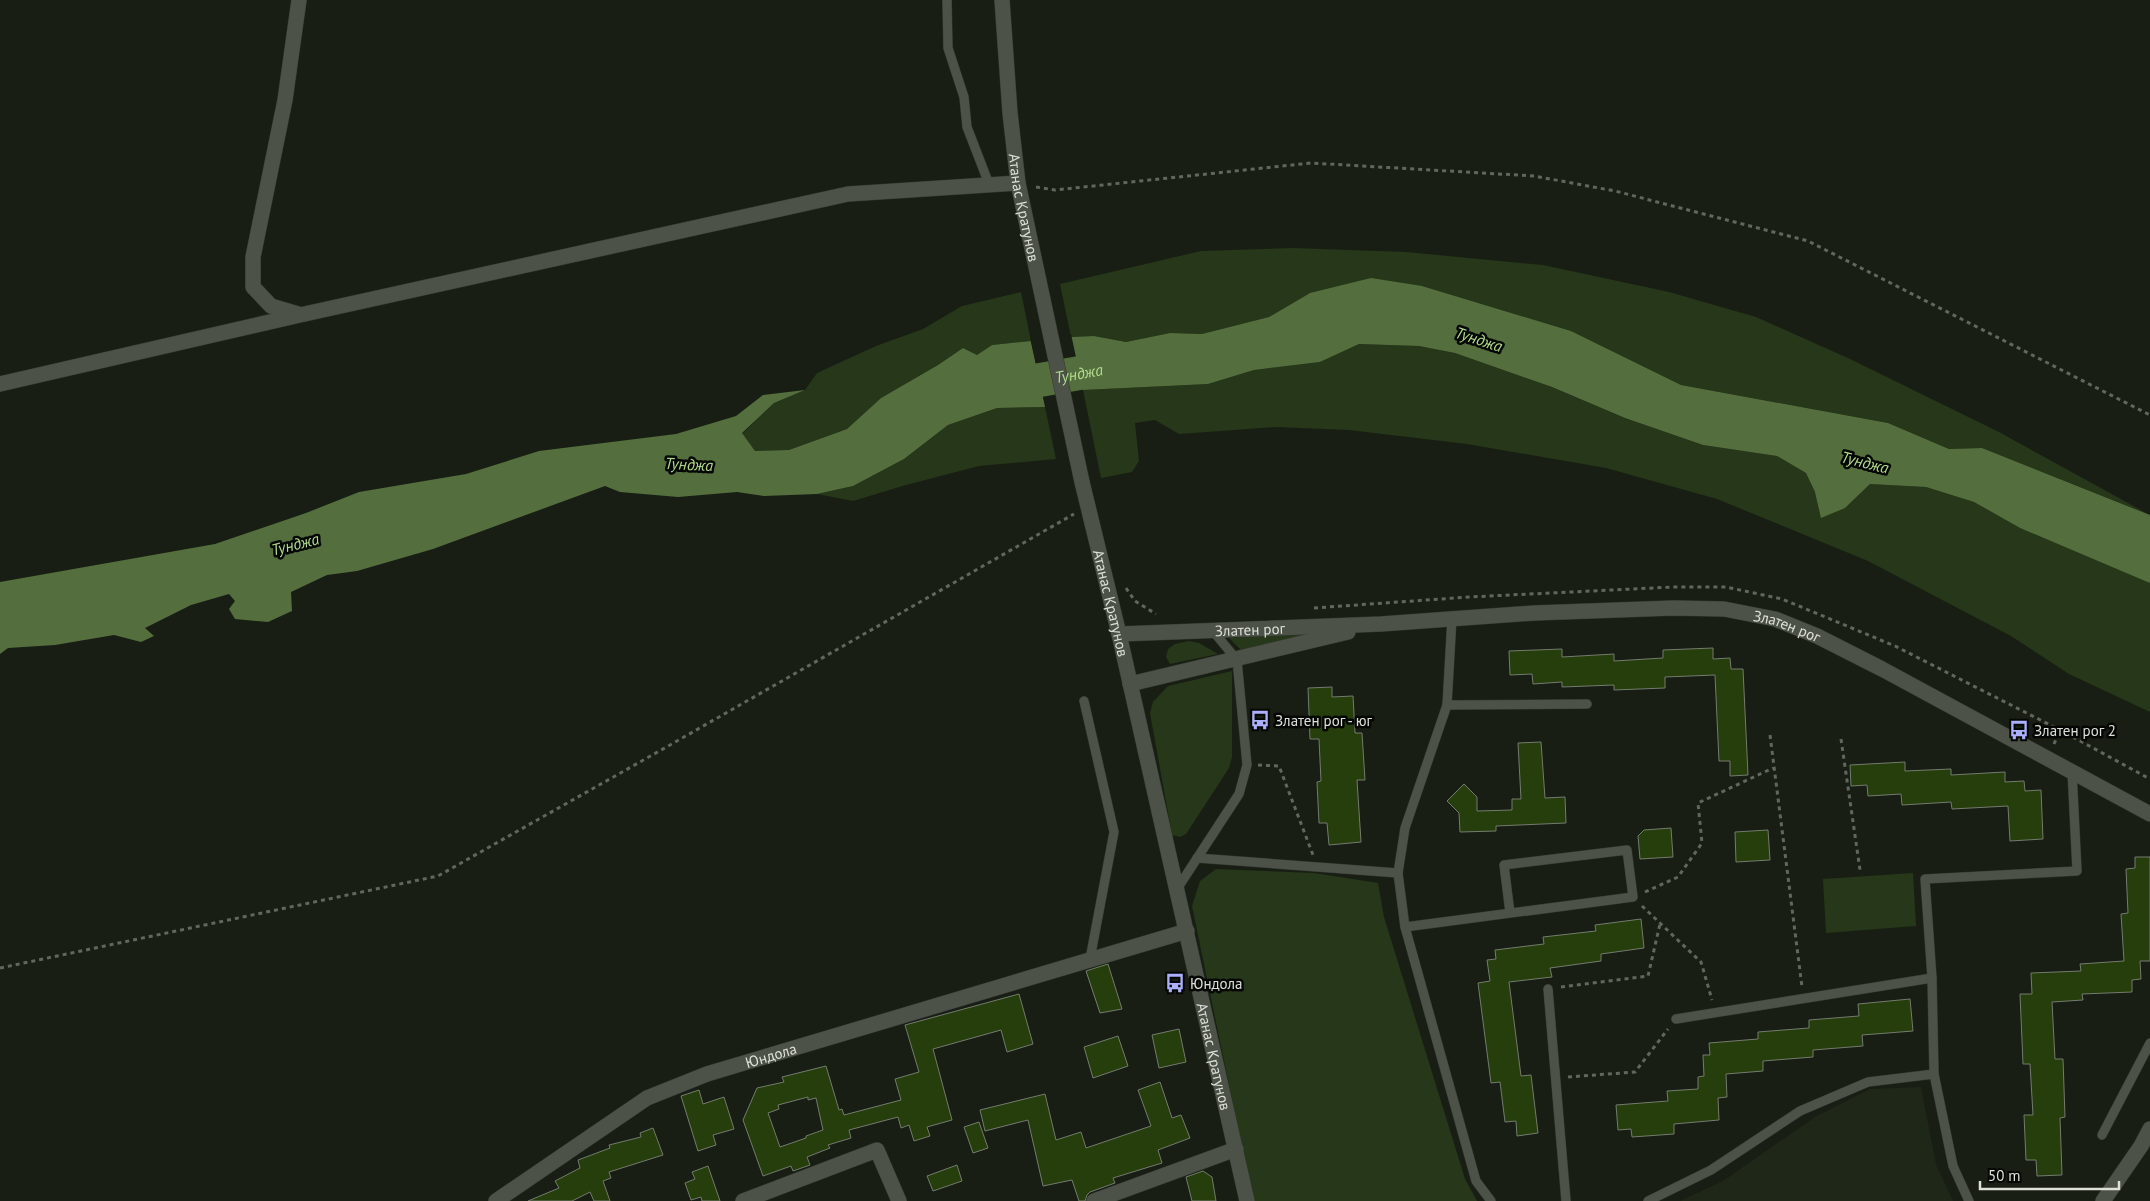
<svg xmlns="http://www.w3.org/2000/svg" width="2150" height="1201" font-family="'PT Sans',sans-serif">
	<style>
		.built { fill: #1f2718 }
		.green { fill: #273719 }
		.water { fill: #546f3d }
		.pier { fill: #181e14 }
		.lines { fill: none; stroke-linecap: round; stroke-linejoin: round }
		.river { stroke: #546f3d; stroke-width: 34 }
		.building { fill: #253e0b; stroke: #747b6f; fill-rule: evenodd }
		.service-casing { stroke: #343831; stroke-width: 10 }
		.minor-casing { stroke: #343831; stroke-width: 16 }
		.tertiary-casing { stroke: #343831; stroke-width: 16 }
		.secondary-casing { stroke: #343831; stroke-width: 16 }
		.path { stroke: #62675e; stroke-width: 3; stroke-dasharray: 4 4; stroke-linecap: butt }
		.service { stroke: #4c5247; stroke-width: 9 }
		.minor { stroke: #4c5247; stroke-width: 15 }
		.tertiary { stroke: #4c5247; stroke-width: 15 }
		.secondary { stroke: #4c5247; stroke-width: 15 }
		.labels { text-anchor: middle; dominant-baseline: central; stroke-width: 5; stroke-linejoin: round; paint-order: stroke }
		.street-label { font-size: 15px; fill: #dce0d9; stroke: #050704 }
		.poi-label { font-size: 15px; fill: #dce0d9; stroke: #050704; text-anchor: start }
		.water-label { font-size: 16px; font-style: italic; fill: #b0da8d; stroke: #050704 }
	</style>
	<rect width="100%" height="100%" fill="#181e14"/>
	<!-- built -->
	<path class="built" d="M1921 1087 1936 1164 1953 1201H1680L1723 1181 1815 1117 1870 1089Z"/>
	<!-- green -->
	<g class="green">
		<path d="M1293 248 1406 252 1543 265 1669 292 1756 317 1850 359 1999 432 2148 514 1982 448 1949 449 1888 423 1681 385 1571 331 1422 286 1310 293 1269 317 1202 334 1170 333 1126 342 1094 336 1071 337 1060 284 1201 251Z"/>
		<path d="M1021 292 1031 341 992 345 977 355 963 348 938 365 881 398 847 429 789 450 755 451 742 434 774 403 805 390 817 373 876 346 923 329 962 306Z"/>
		<path d="M1359 344 1419 346 1455 353 1552 387 1625 418 1703 445 1777 456 1806 473 1815 492 1845 508 1870 484 1926 487 1974 502 2020 528 2146 580 2150 583V712L2069 674 2011 636 1868 561 1717 499 1606 468 1467 444 1349 430 1277 427 1179 434 1155 420 1135 423 1139 461 1132 472 1101 478 1083 390 1208 384 1254 370 1320 362Z"/>
		<path d="M1045 407 1056 459 979 466 906 485 853 501 817 494 853 486 904 459 948 425 997 408Z"/>
		<path d="M1328 632 1242 651 1229 638Z"/>
		<path d="M1189 641 1199 643 1218 654 1170 664 1166 657 1168 649 1175 644Z"/>
		<path d="M1232 671V757L1229 768 1186 834 1180 837 1172 835 1150 713 1153 702 1168 686Z"/>
		<path d="M1216 869 1314 873 1378 883 1384 917 1465 1179 1477 1201H1253L1192 906 1200 881Z"/>
		<path d="M1913 873 1916 926 1826 933 1823 879Z"/>
	</g>
	<!-- water -->
	<g class="water">
		<path d="M1371 278 1422 286 1571 331 1681 385 1888 423 1949 449 1982 448 2150 515V583L2020 528 1974 502 1926 487 1870 484 1845 508 1821 518 1815 492 1806 473 1777 456 1703 445 1625 418 1552 387 1455 353 1419 346 1359 344 1320 362 1254 370 1208 384 1083 390 1071 337 1094 336 1126 342 1170 333 1202 334 1269 317 1310 293Z"/>
		<path d="M1031 341 1045 407 997 408 948 425 904 459 853 486 817 494 764 496 737 492 678 497 620 492 605 486 433 549 357 571 327 575 291 592 292 611 268 622 235 619 229 609 235 601 229 594 191 605 145 628 154 636 141 642 114 635 55 645 8 648 0 654V582L215 544 306 513 359 492 466 474 539 451 676 434 736 416 763 395 805 390 774 403 742 433 755 451 789 450 847 429 881 398 938 365 963 348 977 355 992 345Z"/>
	</g>
	<!-- pier -->
	<g class="pier">
		<path d="M1071 334 1083 390V392L1080 391 1069 337Z"/>
		<path d="M1030 338 1033 340 1048 406 1046 409Z"/>
	</g>
	<g class="lines">
		<!-- river -->
		<path class="river" id="s1" d="M995 388 1125 365"/>
	</g>
	<!-- building -->
	<g class="building">
		<path d="M1713 648V659L1730 658 1731 669H1743L1748 775 1730 776V761H1719L1715 675 1665 677V688L1614 690V685L1562 687V682L1533 684 1532 674 1510 675 1509 651 1562 649V657L1614 654V661L1663 658V650Z"/>
		<path d="M1332 687V697L1353 696 1355 733H1362L1365 780H1357L1361 842 1329 845 1327 823H1319L1317 782 1321 781 1319 739H1310L1308 688Z"/>
		<path d="M1541 742 1545 798 1565 797 1566 823 1496 826V831L1460 832 1459 813 1447 801 1464 784 1477 797V811L1512 810V799H1521L1518 743Z"/>
		<path d="M1905 762V771L1951 769V775L2005 772V782L2024 781 2025 791 2041 790 2043 839 2010 841 2008 806 1952 809 1951 802 1902 805 1901 794 1868 796 1867 785 1851 786 1850 765Z"/>
		<path d="M1671 828 1673 857 1640 859 1638 836 1644 830Z"/>
		<path d="M1768 830 1770 860 1736 862 1735 832Z"/>
		<path d="M2135 857H2150V961H2140L2141 979 2132 980V992L2082 994 2083 1000 2052 1002 2055 1059H2063L2065 1117 2060 1118 2062 1175 2037 1176 2036 1160H2026L2024 1115H2033L2030 1064H2023L2020 994H2032L2031 973 2081 971 2080 964 2124 961 2121 914 2128 913 2126 869 2135 868Z"/>
		<path d="M1641 919 1644 948 1601 954V961L1550 968 1552 977 1509 982 1521 1076 1531 1075 1538 1133 1517 1136 1516 1121 1505 1122 1500 1082 1491 1083 1478 983 1490 981 1487 960 1496 959 1495 950 1544 944 1543 937 1596 931 1595 925Z"/>
		<path d="M1108 964 1122 1009 1100 1013 1086 971Z"/>
		<path d="M1019 994 1033 1044 1007 1052 1001 1030 933 1049 952 1120 927 1127 930 1136 914 1141 909 1125 901 1128 898 1117 849 1130 851 1138 828 1145 830 1148 807 1157 810 1165 793 1171 791 1166 763 1176 743 1120 757 1088 784 1082 782 1077 826 1066 839 1110 842 1109 844 1115 901 1100 895 1079 919 1072 905 1025ZM808 1097V1100L816 1098 823 1130 806 1136V1138L780 1147 768 1113 779 1109 778 1105Z"/>
		<path d="M1910 999 1913 1031 1862 1035 1863 1046 1813 1050V1057L1763 1061V1071L1726 1074 1727 1097 1718 1098 1719 1120 1674 1124V1134L1632 1137 1631 1129 1618 1130 1616 1105 1668 1101 1667 1091 1698 1089V1077L1704 1076 1703 1055H1710L1709 1043 1758 1039V1032L1809 1028V1020L1859 1016 1858 1004Z"/>
		<path d="M1179 1029 1186 1062 1159 1068 1152 1035Z"/>
		<path d="M1118 1036 1128 1066 1093 1078 1084 1047Z"/>
		<path d="M1160 1082 1172 1118 1181 1115 1190 1138 1158 1150 1162 1163 1113 1178 1115 1183 1090 1192 1087 1195 1085 1201H1079L1072 1180 1043 1186 1028 1120 985 1131 980 1110 1045 1094 1056 1140 1081 1132 1086 1148 1151 1126 1138 1090Z"/>
		<path d="M699 1090 703 1104 724 1097 734 1129 713 1135 716 1145 698 1151 681 1096Z"/>
		<path d="M979 1122 988 1148 973 1153 964 1127Z"/>
		<path d="M653 1128 663 1155 609 1172 611 1178 603 1181 610 1201H594L590 1192 572 1201H528L559 1188 555 1181 580 1168 578 1160 610 1148 609 1145 641 1137 640 1133Z"/>
		<path d="M957 1165 962 1181 933 1191 927 1176Z"/>
		<path d="M708 1166 720 1201H702L701 1197 691 1200 685 1183 695 1179 692 1172Z"/>
		<path d="M1203 1171 1212 1177 1216 1201H1192L1186 1177Z"/>
	</g>
	<g class="lines">
		<defs>
			<g id="service">
				<path d="M947 0 948 48 964 97 967 127 989 184"/>
				<path d="M1452 618 1447 705 1405 828 1398 873 1405 927 1476 1181 1491 1201"/>
				<path d="M1084 701 1114 832 1090 959"/>
				<path d="M1447 705 1587 704"/>
				<path d="M1197 858 1398 873"/>
				<path d="M1177 889 1239 794 1247 765 1237 660 1213 631"/>
				<path d="M1405 927 1633 897 1627 850 1504 865 1510 913"/>
				<path d="M1548 989 1566 1201"/>
				<path d="M1676 1019 1932 978"/>
				<path d="M2102 1135 2150 1043"/>
				<path d="M1648 1201 1711 1170 1800 1111 1868 1082 1934 1074"/>
				<path d="M1969 1201 1953 1166 1934 1074 1932 978 1925 879 2077 871 2072 771"/>
			</g>
			<g id="minor">
				<path d="M298 314 271 306 253 287V257L285 100 299 0"/>
				<path d="M0 384 300 315 848 194 1018 183"/>
				<path id="s2" d="M496 1201 647 1098 707 1074 1187 931"/>
				<path d="M743 1201 877 1150 899 1201"/>
				<path d="M1094 1201 1236 1149"/>
				<path d="M2103 1201 2141 1146 2150 1129"/>
			</g>
			<g id="tertiary">
				<path id="s3" d="M1119 634 1381 624 1534 613 1673 608 1724 609 1775 619 1817 636 1882 669 2150 814"/>
				<path d="M1130 684 1348 632"/>
			</g>
			<g id="secondary">
				<path id="s4" d="M1002 0 1010 113 1018 183 1082 482 1119 634 1247 1201"/>
			</g>
		</defs>
		<!-- service casing -->
		<use href="#service" class="service-casing"/>
		<!-- minor casing -->
		<use href="#minor" class="minor-casing"/>
		<!-- tertiary casing -->
		<use href="#tertiary" class="tertiary-casing"/>
		<!-- secondary casing -->
		<use href="#secondary" class="secondary-casing"/>
		<!-- path -->
		<g class="path">
			<path d="M1036 187 1055 190 1311 163 1534 176 1615 191 1808 241 2150 415"/>
			<path d="M1126 588 1135 601 1156 614"/>
			<path d="M1314 608 1469 597 1673 587H1726L1782 599 1895 646 2060 730 2150 779"/>
			<path d="M1770 735 1802 987"/>
			<path d="M1841 739 1860 870"/>
			<path d="M2054 744 2060 730"/>
			<path d="M1258 765 1279 766 1313 855"/>
			<path d="M1645 892 1678 877 1702 843 1698 803 1773 768"/>
			<path d="M1642 906 1701 962 1712 1000"/>
			<path d="M0 968 438 876 670 745 1074 514"/>
			<path d="M1561 987 1648 976 1660 924"/>
			<path d="M1568 1077 1635 1072 1668 1029"/>
		</g>
		<!-- service -->
		<use href="#service" class="service"/>
		<!-- minor -->
		<use href="#minor" class="minor"/>
		<!-- tertiary -->
		<use href="#tertiary" class="tertiary"/>
		<!-- secondary -->
		<use href="#secondary" class="secondary"/>
	</g>
	<!-- icons -->
	<defs>
		<symbol id="bus-bare" viewBox="-9 -9 18 18"><path d="M-5-6H5V4H4V6H2V4H-2V6H-4V4H-5ZM-3.5-4V0h7V-4ZM-3.5 1.2v1.5H-2V1.2ZM2 1.2v1.5H3.5V1.2Z" fill="#acaffb" stroke="#050704" stroke-width="2.5" paint-order="stroke"/></symbol>
	</defs>
	<g fill-rule="evenodd">
		<use href="#bus-bare" x="1246" y="706" width="28" height="28"/>
		<use href="#bus-bare" x="2005" y="716" width="28" height="28"/>
		<use href="#bus-bare" x="1161" y="969" width="28" height="28"/>
	</g>
	<g class="labels">
		<!-- street labels -->
		<g class="street-label">
			<text stroke="none"><textPath href="#s4" startOffset="209">Атанас Кратунов</textPath></text>
			<text stroke="none"><textPath href="#s4" startOffset="614">Атанас Кратунов</textPath></text>
			<text stroke="none"><textPath href="#s3" startOffset="671">Златен рог</textPath></text>
			<text stroke="none"><textPath href="#s3" startOffset="131">Златен рог</textPath></text>
			<text stroke="none"><textPath href="#s2" startOffset="314">Юндола</textPath></text>
			<text stroke="none"><textPath href="#s4" startOffset="1079">Атанас Кратунов</textPath></text>
		</g>
		<!-- poi labels -->
		<g class="poi-label">
			<text x="1275" y="720">Златен рог - юг</text>
			<text x="2034" y="730">Златен рог 2</text>
			<text x="1190" y="983">Юндола</text>
		</g>
		<!-- water labels -->
		<g class="water-label">
			<text transform="translate(1479 339) rotate(18)">Тунджа</text>
			<text stroke="none"><textPath href="#s1" startOffset="85">Тунджа</textPath></text>
			<text transform="translate(1865 462) rotate(14)">Тунджа</text>
			<text transform="translate(689 464) rotate(3)">Тунджа</text>
			<text transform="translate(295 544) rotate(-14)">Тунджа</text>
		</g>
	</g>
	<!-- scale -->
	<path d="M1980 1181v8h139v-8" fill="none" stroke="#dce0d9" stroke-width="2.5"/>
	<text x="1988" y="1181" font-size="15" fill="#dce0d9" stroke="#050704" stroke-width="4" paint-order="stroke">50 m</text>
</svg>
